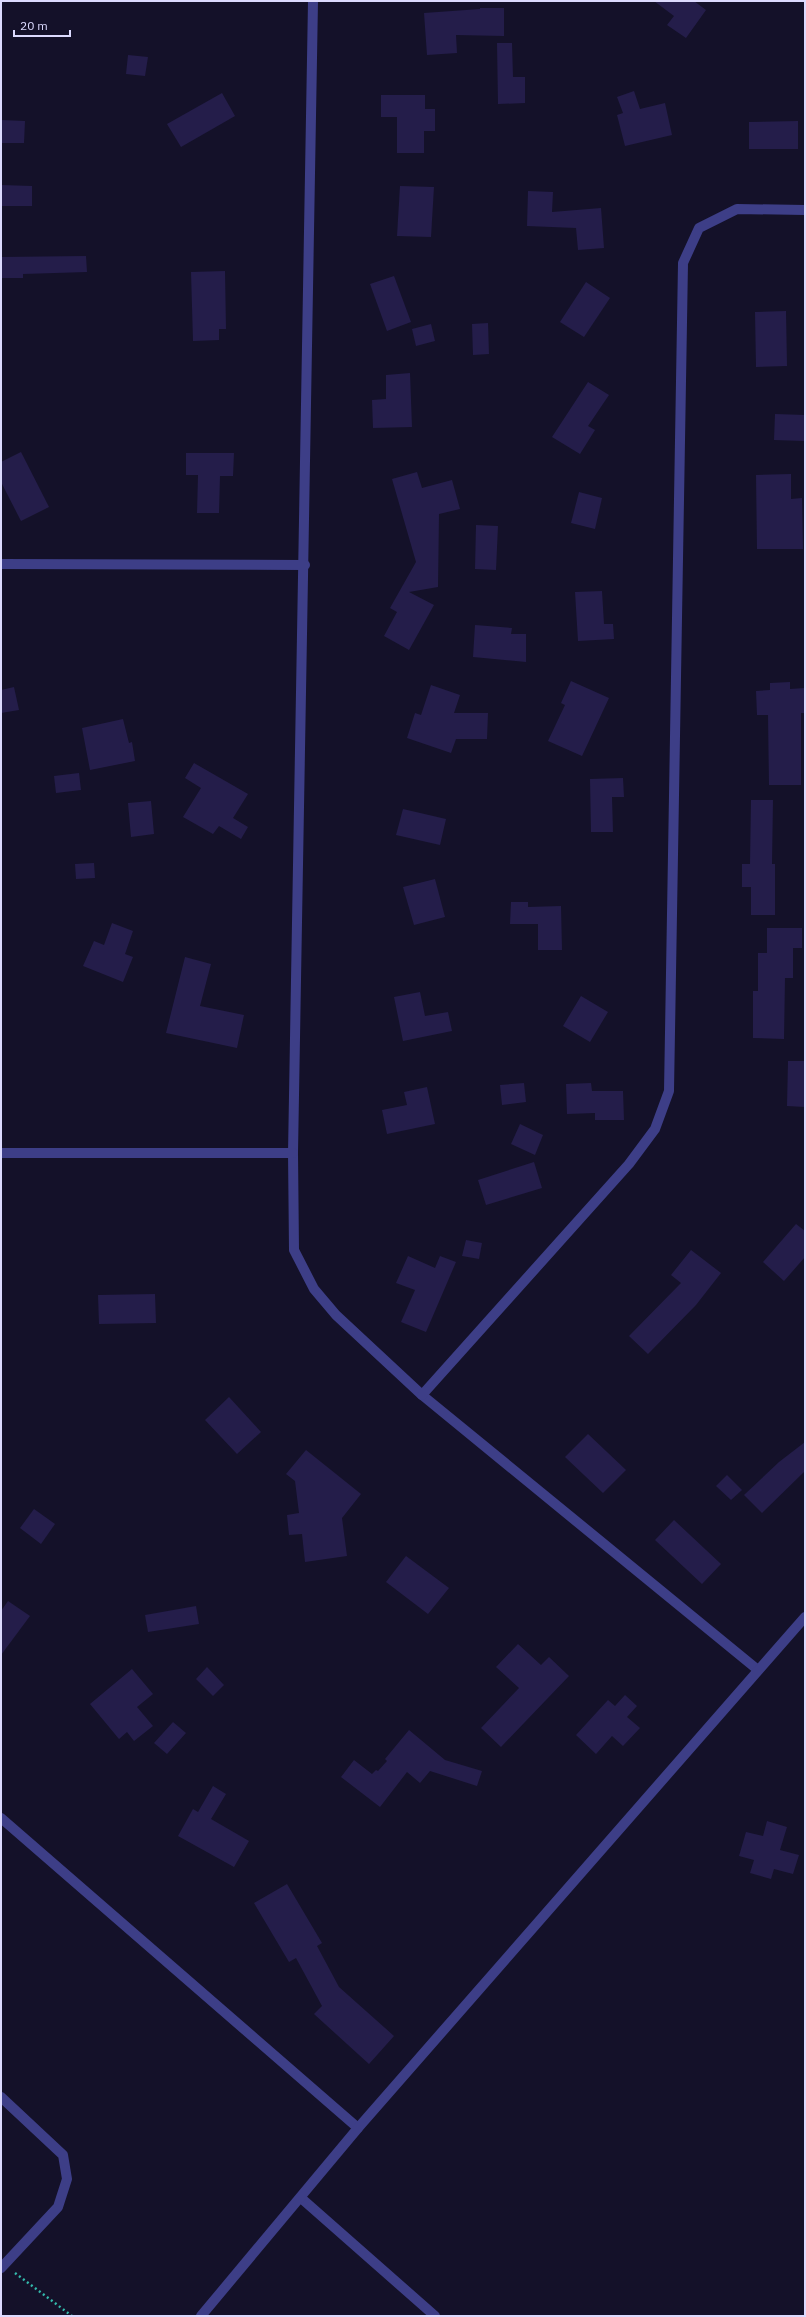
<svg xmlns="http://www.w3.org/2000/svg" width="806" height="2317" font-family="'IBM Plex Sans',sans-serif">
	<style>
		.building { fill: #241d4a }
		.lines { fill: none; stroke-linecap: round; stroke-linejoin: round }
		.path { stroke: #33b9ab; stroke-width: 2.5; stroke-dasharray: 2 3; stroke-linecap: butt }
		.minor { stroke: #3d3e87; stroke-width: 10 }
	</style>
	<rect width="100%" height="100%" fill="#141129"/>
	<!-- building -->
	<g class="building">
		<path d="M654 1H694L706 10 686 38 667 25 674 16Z"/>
		<path d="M480 8H504V36L456 35 457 53 427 55 424 13 480 9Z"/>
		<path d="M497 43H512L513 77H525V103L498 104Z"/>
		<path d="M128 55 148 57 145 76 126 74Z"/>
		<path d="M634 91 640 109 665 103 672 135 625 146 617 115 623 113 617 97Z"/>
		<path d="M222 93 235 116 181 147 167 124Z"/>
		<path d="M381 95H425V109H435V131H424V153H397V117H381Z"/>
		<path d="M1 120 25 121 24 143H1Z"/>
		<path d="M798 121V149H749V122Z"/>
		<path d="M1 185 32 186V206H1Z"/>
		<path d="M400 186 434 187 431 237 397 236Z"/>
		<path d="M528 191 553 192 552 212 601 208 604 248 578 250 576 228 527 226Z"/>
		<path d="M86 256 87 272 23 274V278H1V257Z"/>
		<path d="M225 271 226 329H219V340L193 341 191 272Z"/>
		<path d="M394 276 411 322 387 331 370 284Z"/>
		<path d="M586 282 610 298 584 337 560 322Z"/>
		<path d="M786 311 787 366 756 367 755 312Z"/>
		<path d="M488 323 489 354 473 355 472 324Z"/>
		<path d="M431 324 435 341 416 346 412 329Z"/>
		<path d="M410 373 412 427 373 428 372 400 386 399V375Z"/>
		<path d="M588 382 609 395 588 426 595 430 580 454 552 437Z"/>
		<path d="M775 414 805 415 804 441 774 440Z"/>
		<path d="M21 452 49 507 21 521 1 482V462Z"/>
		<path d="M186 453H234L233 476H220L219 513H197L198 475H186Z"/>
		<path d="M417 472 422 488 452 480 460 509 439 514 438 587 409 592 434 605 409 650 384 636 397 612 390 608 416 562 392 479Z"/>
		<path d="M791 474V499L802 498 803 549H757L756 475Z"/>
		<path d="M579 492 602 498 595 529 571 523Z"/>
		<path d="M476 525 498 526 496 570 475 569Z"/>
		<path d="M602 591 604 624H613L614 639 578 641 575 592Z"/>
		<path d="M475 625 512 628 511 634H526V662L473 657Z"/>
		<path d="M571 681 609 698 582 756 548 741 565 705 561 703Z"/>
		<path d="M790 682V689L805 688V713H801V785H769L768 715H757L756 691 770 690V683Z"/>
		<path d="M431 685 460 695 454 713H488L487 739H456L451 753 407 738 415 713 421 715Z"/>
		<path d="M14 687 19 710 1 713V690Z"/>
		<path d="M123 719 129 743 132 742 135 761 90 770 82 728Z"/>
		<path d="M194 763 248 794 233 818 248 827 241 839 219 826 213 834 183 817 201 788 185 778Z"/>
		<path d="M79 773 81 790 56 793 54 776Z"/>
		<path d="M623 778 624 797H612L613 832H591L590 779Z"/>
		<path d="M751 800H773L772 864H775V915H751V887H742V864H750Z"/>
		<path d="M151 801 154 834 131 837 128 803Z"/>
		<path d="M403 809 446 819 440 845 396 835Z"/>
		<path d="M94 863 95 878 76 879 75 864Z"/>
		<path d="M435 879 445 917 414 925 403 887Z"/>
		<path d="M511 902H528V907L561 906 562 950H538V924H510Z"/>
		<path d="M112 923 133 931 125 954 133 957 123 982 83 966 94 941 104 945Z"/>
		<path d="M767 928H802V948H793V978H785L784 1039 753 1038V991H758V953H767Z"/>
		<path d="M185 957 211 964 200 1006 244 1015 237 1048 166 1033Z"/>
		<path d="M420 992 425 1016 448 1012 452 1031 403 1041 394 997Z"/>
		<path d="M581 996 608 1012 590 1042 563 1026Z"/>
		<path d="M788 1061H805V1107L787 1106Z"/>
		<path d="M524 1083 526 1102 502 1105 500 1085Z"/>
		<path d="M591 1083 592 1091H623L624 1120H595V1113L567 1114 566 1084Z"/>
		<path d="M427 1087 435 1124 387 1134 382 1110 407 1105 404 1092Z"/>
		<path d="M520 1124 543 1135 535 1155 511 1144Z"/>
		<path d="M534 1162 542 1188 486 1205 478 1180Z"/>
		<path d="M796 1224 805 1231V1257L784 1281 763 1262Z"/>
		<path d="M466 1240 482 1243 479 1259 462 1256Z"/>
		<path d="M691 1250 721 1273 696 1305 648 1354 629 1336 681 1283 671 1275Z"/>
		<path d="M408 1256 435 1268 440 1256 456 1262 426 1332 401 1322 415 1290 396 1283Z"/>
		<path d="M155 1294 156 1323 99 1324 98 1295Z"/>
		<path d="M229 1397 261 1432 237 1454 205 1420Z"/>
		<path d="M588 1434 626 1470 603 1493 565 1457Z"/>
		<path d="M805 1442V1471L762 1513 744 1495 779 1462Z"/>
		<path d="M306 1450 361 1494 342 1518 347 1556 305 1562 302 1534 289 1535 287 1515 299 1513 295 1481 286 1474Z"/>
		<path d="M727 1475 742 1490 731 1500 716 1486Z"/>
		<path d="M34 1509 55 1524 41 1544 20 1528Z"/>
		<path d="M674 1520 721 1564 702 1584 655 1540Z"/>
		<path d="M406 1556 449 1588 428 1614 386 1582Z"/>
		<path d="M8 1601 30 1616 1 1655V1611Z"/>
		<path d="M196 1606 199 1624 148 1632 145 1615Z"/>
		<path d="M518 1644 541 1665 549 1657 569 1676 501 1747 481 1728 519 1688 496 1667Z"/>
		<path d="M207 1667 224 1685 213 1696 196 1679Z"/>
		<path d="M132 1669 153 1694 137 1707 153 1726 134 1741 127 1732 119 1739 90 1704Z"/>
		<path d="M625 1695 637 1706 627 1717 640 1728 623 1746 612 1736 596 1754 576 1735 608 1700 615 1706Z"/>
		<path d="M173 1722 186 1733 167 1754 154 1743Z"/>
		<path d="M409 1730 445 1760 482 1771 477 1786 430 1771 420 1783 407 1772 380 1807 341 1777 354 1760 372 1774 376 1770 378 1771 387 1761 385 1759Z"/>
		<path d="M213 1786 226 1794 211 1819 249 1841 234 1867 178 1836 193 1809 198 1812Z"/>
		<path d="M767 1821 787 1827 780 1850 799 1855 793 1874 774 1869 771 1879 750 1873 754 1860 739 1856 746 1832 763 1836Z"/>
		<path d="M287 1884 322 1943 317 1946 339 1987 394 2036 369 2064 314 2014 322 2006 296 1958 289 1962 254 1903Z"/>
	</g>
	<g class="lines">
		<!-- path -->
		<path class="path" d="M15 2273 72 2316"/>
		<!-- minor -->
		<g class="minor">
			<path d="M313 1 293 1153 294 1250 314 1289 336 1315 422 1395 758 1670"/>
			<path d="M1 564 305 565"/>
			<path d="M1 1153H293"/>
			<path d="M422 1395 629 1164 655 1129 669 1091 683 263 699 228 737 209 805 210"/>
			<path d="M1 1818 358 2128"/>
			<path d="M1 2097 63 2155 67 2179 58 2207 1 2268"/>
			<path d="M301 2198 435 2316"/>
			<path d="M201 2316 358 2128 805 1617"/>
		</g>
	</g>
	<!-- border -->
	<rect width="806" height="2317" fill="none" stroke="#dcdafe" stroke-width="4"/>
	<!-- scale -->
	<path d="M14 30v6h56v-6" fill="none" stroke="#dcdafe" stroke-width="2"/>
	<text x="20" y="30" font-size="12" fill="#dcdafe" stroke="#141129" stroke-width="3" paint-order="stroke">20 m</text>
</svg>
